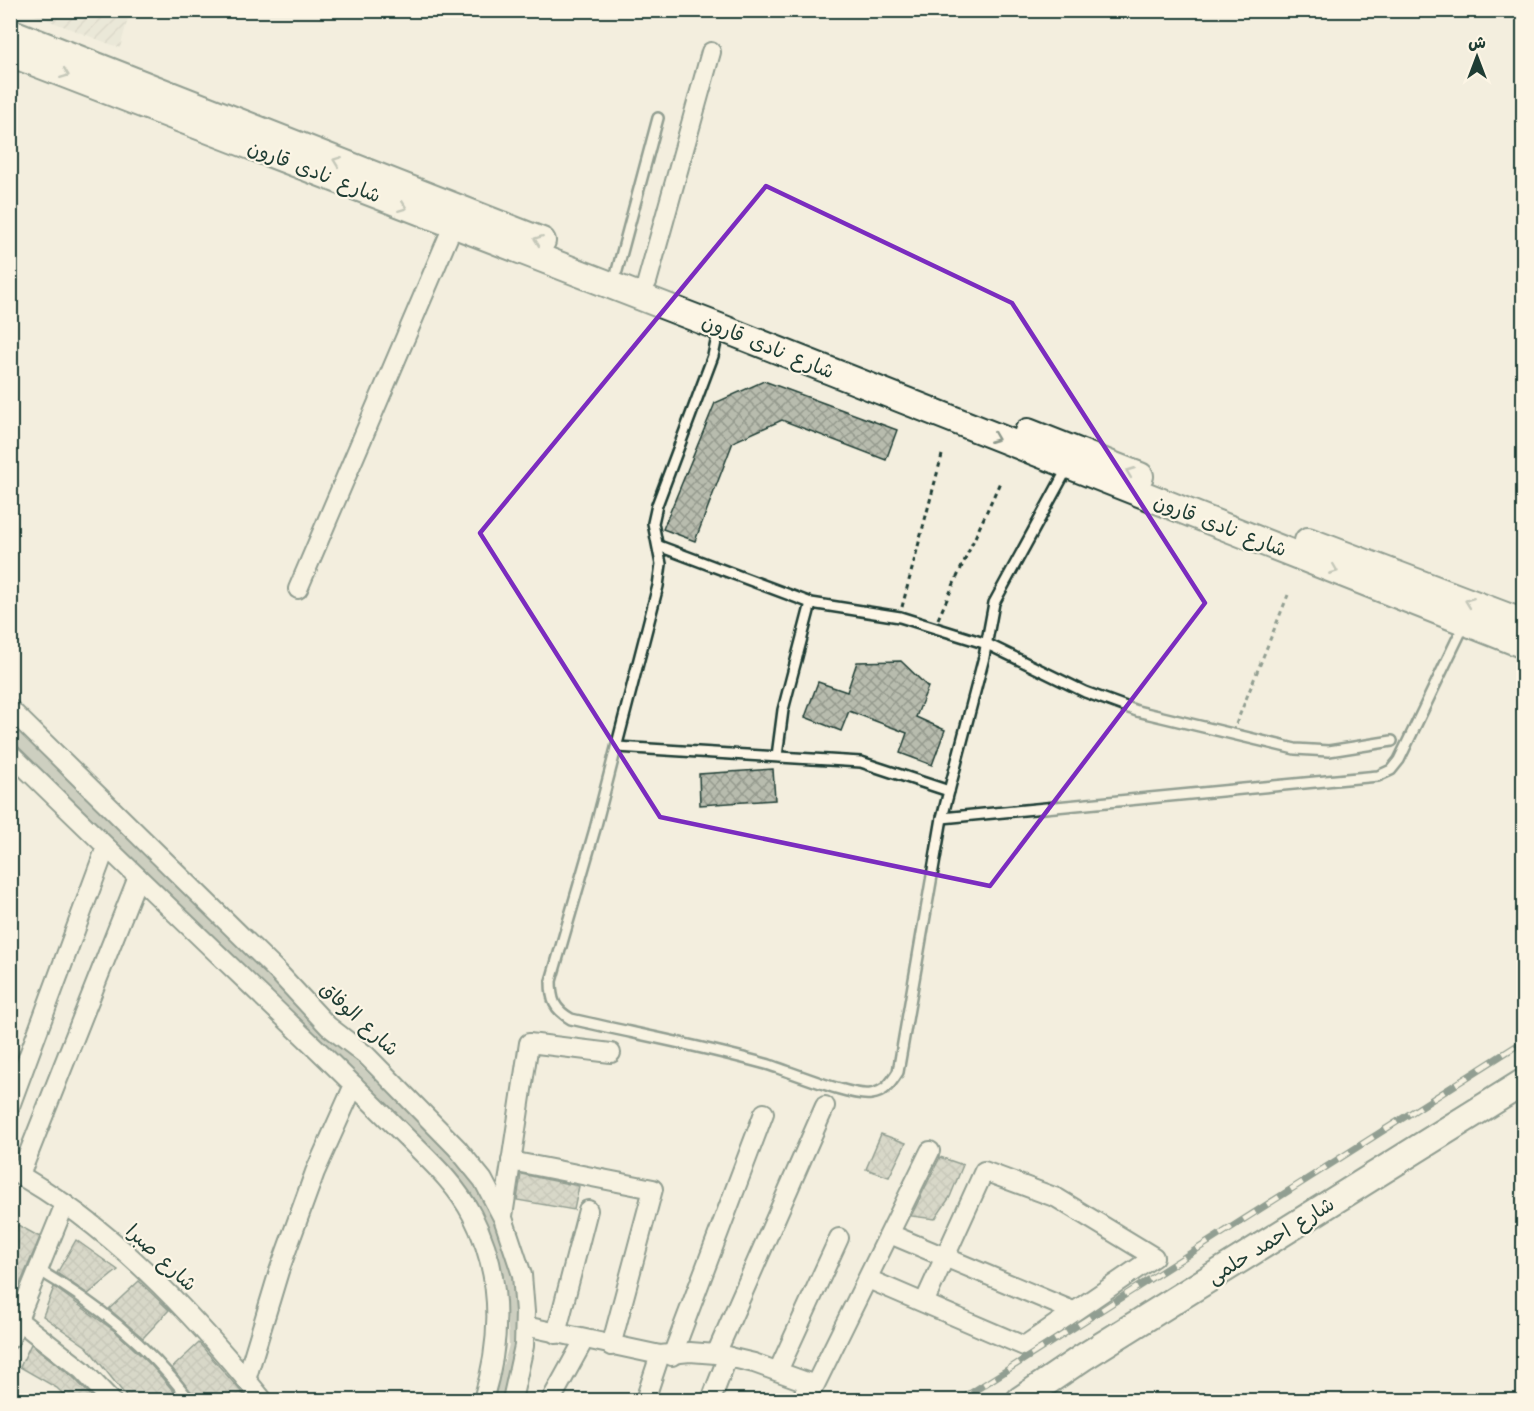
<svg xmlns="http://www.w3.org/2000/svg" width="1534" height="1411" font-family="'Architects Daughter','Playpen Sans Arabic',sans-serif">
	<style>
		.industrial { fill: url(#industrial-furrows) }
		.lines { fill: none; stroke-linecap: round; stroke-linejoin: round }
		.canal { stroke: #a0a89b; stroke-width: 16 }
		.building { fill: url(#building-cross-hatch); stroke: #1f3d34; stroke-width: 1.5 }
		.service-casing { stroke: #1f3d34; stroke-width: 14 }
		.minor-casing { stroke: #1f3d34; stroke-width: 22 }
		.secondary-casing { stroke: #1f3d34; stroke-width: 30 }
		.path { stroke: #1f3d34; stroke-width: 3; stroke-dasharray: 4.5 4.5; stroke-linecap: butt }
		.service { stroke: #fcf5e5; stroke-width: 9 }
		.minor { stroke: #fcf5e5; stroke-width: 18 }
		.secondary { stroke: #fcf5e5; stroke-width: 26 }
		.rail-casing { stroke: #1f3d34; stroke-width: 7 }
		.rail { stroke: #fcf5e5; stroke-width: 4.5; stroke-dasharray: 14; stroke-linecap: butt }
		.oneway { stroke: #8e998c }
		.marked { fill: none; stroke: #7b2cbf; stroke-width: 4.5; stroke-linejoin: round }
		.labels { text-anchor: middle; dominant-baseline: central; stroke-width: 4.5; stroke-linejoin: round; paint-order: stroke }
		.street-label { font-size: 20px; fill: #1f3d34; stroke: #fcf5e5 }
	</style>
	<defs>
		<pattern id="industrial-furrows" width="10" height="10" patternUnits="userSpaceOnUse" patternTransform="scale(1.5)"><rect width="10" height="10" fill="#e1dfd0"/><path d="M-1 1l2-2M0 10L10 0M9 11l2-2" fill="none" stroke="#c1c0b3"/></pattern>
		<pattern id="building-cross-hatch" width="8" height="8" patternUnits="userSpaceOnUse" patternTransform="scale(1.5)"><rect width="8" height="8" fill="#b8bcae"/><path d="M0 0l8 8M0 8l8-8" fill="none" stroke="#959a8e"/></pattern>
	</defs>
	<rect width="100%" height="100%" fill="#f3eede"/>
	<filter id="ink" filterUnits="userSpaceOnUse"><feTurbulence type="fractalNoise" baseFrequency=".0167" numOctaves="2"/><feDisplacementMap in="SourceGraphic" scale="12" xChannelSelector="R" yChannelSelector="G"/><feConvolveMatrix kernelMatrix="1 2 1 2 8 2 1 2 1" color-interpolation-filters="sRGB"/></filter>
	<g filter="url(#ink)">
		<!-- industrial -->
		<path class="industrial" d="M24 11H130L120 48Z"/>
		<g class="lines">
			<!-- canal -->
			<path class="canal" d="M10 728 482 1198 513 1277 517 1346 502 1400"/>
		</g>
		<!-- building -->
		<g class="building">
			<path d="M764 381 897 430 886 460 782 420 733 442 695 541 663 529 715 403Z"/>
			<path d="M901 661 928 687 916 717 945 730 932 765 900 753 907 733 849 711 841 731 805 717 818 682 847 692 857 662Z"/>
			<path d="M773 769 775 800 700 805 699 774Z"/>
			<path d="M881 1134 906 1143 889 1177 866 1169Z"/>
			<path d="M940 1157 963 1165 950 1197 935 1219 911 1216Z"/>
			<path d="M521 1174 579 1186 574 1210 517 1200Z"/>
			<path d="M18 1225 40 1237 10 1308V1244Z"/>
			<path d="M76 1240 118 1270 88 1294 57 1273Z"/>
			<path d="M139 1281 169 1310 143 1338 109 1309Z"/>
			<path d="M54 1287 116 1332 151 1365 182 1401H130L87 1347 43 1316Z"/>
			<path d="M199 1343 245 1396 240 1401H197L172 1368Z"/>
			<path d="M31 1344 74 1378 96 1401H70L57 1388 20 1367Z"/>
		</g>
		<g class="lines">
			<defs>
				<g id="service">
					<path d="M617 271 658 118"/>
					<path d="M719 328 713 356 657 505 653 523 661 564 658 586 595 829 551 981C551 1000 554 1009 571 1019 636 1034 702 1046 766 1064 790 1071 850 1097 871 1094 885 1092 891 1083 898 1072L942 818 984 657 994 603 1068 467"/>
					<path d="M659 546 811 603 900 617 987 644 1085 692 1137 711 1295 749 1329 751 1392 741"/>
					<path d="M617 747 861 762 949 791"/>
					<path d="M777 756 783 710 811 603"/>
					<path d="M942 818 1378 776 1391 770 1399 760 1464 625"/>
					<path d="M37 1269C100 1306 145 1343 190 1400"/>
				</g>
				<g id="minor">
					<path d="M647 282 711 52"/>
					<path d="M298 589 453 226"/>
					<path d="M10 709 278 972 328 1026 367 1056 457 1148 483 1180 503 1218 522 1275 525 1312 524 1346 512 1400"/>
					<path d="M10 753C113 854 217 953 321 1053 349 1080 377 1108 405 1136 430 1161 456 1184 472 1215 503 1275 502 1338 483 1400"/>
					<path d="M10 1106 106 847"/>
					<path d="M511 1161 653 1189 611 1346"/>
					<path d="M10 1170C109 1223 193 1314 263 1400"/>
					<path d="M20 1175 138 877"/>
					<path d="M503 1216 529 1043 611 1053"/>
					<path d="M890 1234 1073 1311"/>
					<path d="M868 1279 1024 1346 1154 1257 1057 1198 984 1171 924 1303"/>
					<path d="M18 1320 82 1370 111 1400"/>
					<path d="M525 1326 660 1355 690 1352 716 1354 825 1106"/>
					<path d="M556 1334 588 1210"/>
					<path d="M10 1339 65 1204"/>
					<path d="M716 1354 754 1363 815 1385 930 1151"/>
					<path d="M672 1356 764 1113"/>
					<path d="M778 1371 839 1238"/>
					<path d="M246 1380 279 1271 315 1172 354 1085"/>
					<path d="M551 1400 584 1340"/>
					<path d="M645 1400 660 1355"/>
					<path d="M711 1400 728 1356"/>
					<path d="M801 1400 809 1383"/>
				</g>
				<g id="secondary">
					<path d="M10 32 542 241"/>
					<path d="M10 53 719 327 1524 645"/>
					<path d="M1028 432 1140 476"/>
					<path d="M1308 541 1524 623"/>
					<path d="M1020 1400 1082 1358 1524 1082"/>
				</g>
			</defs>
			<!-- service casing -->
			<use href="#service" class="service-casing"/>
			<!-- minor casing -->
			<use href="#minor" class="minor-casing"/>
			<!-- secondary casing -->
			<use href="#secondary" class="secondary-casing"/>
			<!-- path -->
			<g class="path">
				<path d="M902 607 942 455"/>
				<path d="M938 619 1001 480"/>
				<path d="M1236 724 1288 595"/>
			</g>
			<!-- service -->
			<use href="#service" class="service"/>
			<!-- minor -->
			<use href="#minor" class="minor"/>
			<!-- secondary -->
			<use href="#secondary" class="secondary"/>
			<defs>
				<path id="rail" d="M960 1400 1524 1041"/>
			</defs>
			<!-- rail casing -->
			<use href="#rail" class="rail-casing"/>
			<!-- rail -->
			<use href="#rail" class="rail"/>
		</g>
		<!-- one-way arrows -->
		<defs><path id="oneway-chevron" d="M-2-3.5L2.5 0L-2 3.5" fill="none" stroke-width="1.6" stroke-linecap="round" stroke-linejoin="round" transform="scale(1.5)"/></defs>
		<g class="oneway">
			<use href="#oneway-chevron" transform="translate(65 74) rotate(21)"/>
			<use href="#oneway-chevron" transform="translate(337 161) rotate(-159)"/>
			<use href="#oneway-chevron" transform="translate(403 207) rotate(21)"/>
			<use href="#oneway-chevron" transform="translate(538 240) rotate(-159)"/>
			<use href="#oneway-chevron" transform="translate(995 438) rotate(22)"/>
			<use href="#oneway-chevron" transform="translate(1130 472) rotate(-159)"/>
			<use href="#oneway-chevron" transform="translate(1334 570) rotate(22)"/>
			<use href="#oneway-chevron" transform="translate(1469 602) rotate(-159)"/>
		</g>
	</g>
	<!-- marked area -->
	<path d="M0 0H1534V1411H0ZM766 186 1012 303 1205 603 990 886 660 817 480 533Z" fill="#f3eede" fill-opacity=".55" fill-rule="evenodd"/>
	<path class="marked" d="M766 186 1012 303 1205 603 990 886 660 817 480 533Z"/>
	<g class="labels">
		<!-- street labels -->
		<g class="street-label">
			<text transform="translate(314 172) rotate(21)">شارع نادى قارون</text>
			<text transform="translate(768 347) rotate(22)">شارع نادى قارون</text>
			<text transform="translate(1220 526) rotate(21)">شارع نادى قارون</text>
			<text transform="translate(359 1019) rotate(43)">شارع الوفاق</text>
			<text transform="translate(1271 1241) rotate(-32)">شارع احمد حلمى</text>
			<text transform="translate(161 1258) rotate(43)">شارع صبرا</text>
		</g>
	</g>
	<!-- margin -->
	<rect width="1534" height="1411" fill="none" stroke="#fcf5e5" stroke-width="36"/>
	<rect x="18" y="18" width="1498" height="1375" fill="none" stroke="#1f3d34" stroke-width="2" filter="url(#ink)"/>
	<!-- north arrow -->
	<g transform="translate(1477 57)" stroke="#fcf5e5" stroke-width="4.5" paint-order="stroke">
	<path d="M0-4.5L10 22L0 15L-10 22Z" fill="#1f3d34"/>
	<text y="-9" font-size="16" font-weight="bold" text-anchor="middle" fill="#1f3d34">ش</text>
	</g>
</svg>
